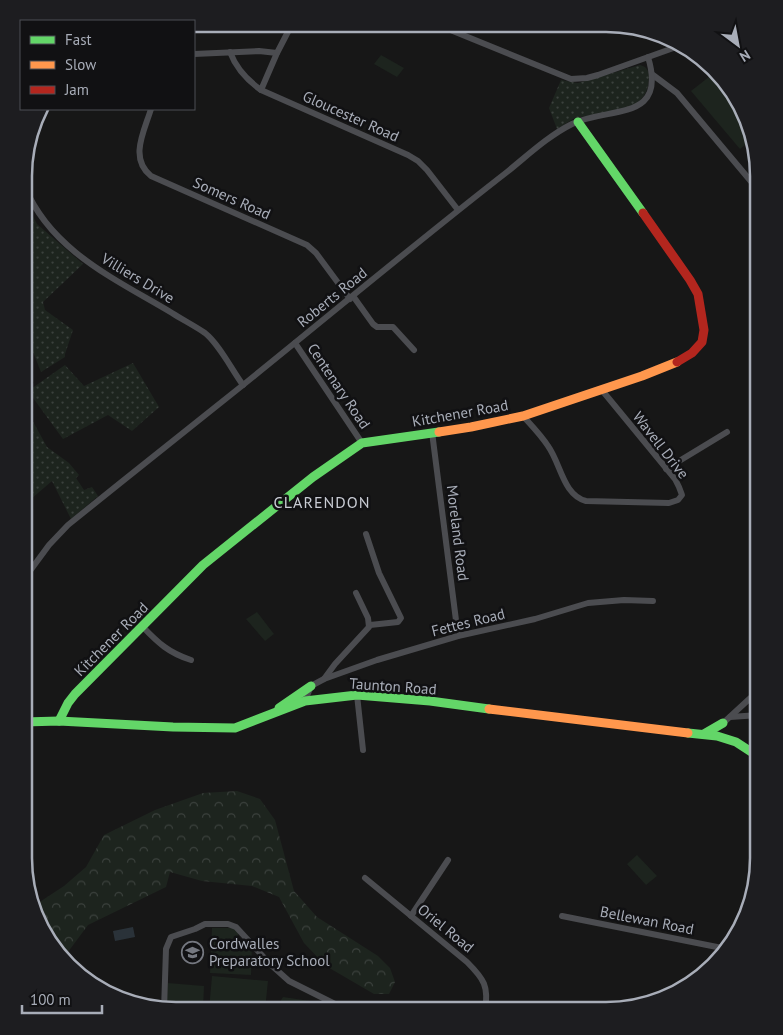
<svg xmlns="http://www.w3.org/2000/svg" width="783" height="1035" font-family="'PT Sans',sans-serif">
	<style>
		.green { fill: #1d241e }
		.forest { fill: url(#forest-crowns) }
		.park { fill: url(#park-dots) }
		.water { fill: #2a3239 }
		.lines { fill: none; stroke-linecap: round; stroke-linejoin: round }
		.street { stroke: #4b4c50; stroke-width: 6 }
		.fast { stroke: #63d668; stroke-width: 9 }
		.slow { stroke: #ff974d; stroke-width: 9 }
		.jam { stroke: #b3261e; stroke-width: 9 }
		.labels { text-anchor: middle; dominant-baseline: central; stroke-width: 5; stroke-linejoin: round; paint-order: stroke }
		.street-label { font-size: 15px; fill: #a8adb8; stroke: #111113 }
		.poi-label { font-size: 15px; fill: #a8adb8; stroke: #111113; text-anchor: start }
		.neighbourhood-label { font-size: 16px; letter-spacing: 1px; fill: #c9ccd4; stroke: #111113 }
		.rim { fill: none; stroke: #a8adb8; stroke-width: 2.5 }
	</style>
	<defs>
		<pattern id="forest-crowns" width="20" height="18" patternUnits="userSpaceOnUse" patternTransform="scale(1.25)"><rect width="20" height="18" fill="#1d241e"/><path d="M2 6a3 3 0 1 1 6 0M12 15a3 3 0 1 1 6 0" fill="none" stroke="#3b413d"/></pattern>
		<pattern id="park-dots" width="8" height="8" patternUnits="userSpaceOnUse" patternTransform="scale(1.25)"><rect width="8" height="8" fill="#1d241e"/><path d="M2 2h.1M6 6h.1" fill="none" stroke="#3b413d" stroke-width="1.8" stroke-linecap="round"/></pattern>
	</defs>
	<rect width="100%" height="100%" fill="#171717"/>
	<!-- green -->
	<g class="green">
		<path d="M381 55 404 68 397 77 374 64Z"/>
		<path d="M714 73 743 108 751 140 740 149 691 91Z"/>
		<path d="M257 612 274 634 265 641 246 619Z"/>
		<path d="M637 855 657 876 646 885 627 864Z"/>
		<path d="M212 928H238V944L252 945 251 975 210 973Z"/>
		<path d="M212 976 268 981 265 1010H209Z"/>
		<path d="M168 983 204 986 203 1010H166Z"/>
		<path d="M283 997 317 1002 342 1010H275Z"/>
	</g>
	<!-- forest -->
	<path class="forest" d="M237 791 260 799 275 820 294 891 317 917 378 956 390 968 395 982 389 994H374L326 966 304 943 279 897 252 886 202 881 170 872 166 887 88 925 65 956 40 927 35 905 64 886 86 867 104 835 155 810 203 793Z"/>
	<!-- park -->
	<g class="park">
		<path d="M640 65 645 67 649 72C649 90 646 97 632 107L573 119 557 129 549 108 561 80 578 83Z"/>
		<path d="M25 201 37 224 83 264 43 302 45 310 73 330 65 354V357L41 372 25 332Z"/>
		<path d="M133 363 159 407 132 431 108 415 63 439 28 391 65 365 84 386Z"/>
		<path d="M25 407 47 447 69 463 79 475 76 478 84 490 92 487 98 496 71 519 52 481 24 505Z"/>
	</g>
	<!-- water -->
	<path class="water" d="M133 927 135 937 115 941 113 931Z"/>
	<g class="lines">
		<!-- street -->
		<g class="street">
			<path d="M440 25 448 29 571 79 587 78 598 75 679 46"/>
			<path d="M230 52C236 68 247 80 261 90L408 155 418 161 427 170 458 210"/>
			<path d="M194 54 259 51 277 53"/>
			<path d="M653 75 677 93 759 191"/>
			<path d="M261 90 277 53 292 24"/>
			<path d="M151 109C144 132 129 158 151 176L307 245 316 253 350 299"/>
			<path d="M25 187C51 251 117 280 172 313 183 320 195 326 205 333 219 344 232 370 243 385"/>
			<path d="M353 296 373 324 377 327H393L414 350"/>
			<path d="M295 343 362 443"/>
			<path d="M523 416C532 426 541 435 548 446 561 464 563 495 586 501L669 503 678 500 682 495 679 487 675 479 601 389"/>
			<path d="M432 432 458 636"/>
			<path d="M666 469 727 432"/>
			<path d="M366 534 379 573 401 618 398 622 370 625"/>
			<path d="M24 579 49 545 68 525C126 478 184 432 243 385 331 314 417 242 507 172 527 156 548 136 572 124 608 106 668 123 648 57"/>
			<path d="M142 626C158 643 169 653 191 660"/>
			<path d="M324 679 335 664 369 627 368 618 356 593"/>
			<path d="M357 695 363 750"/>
			<path d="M305 701 311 686 324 679 377 660 458 636 535 619 588 603 624 600 653 601"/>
			<path d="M730 717 759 715"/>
			<path d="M721 725 759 690"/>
			<path d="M29 774 30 722"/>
			<path d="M365 878 467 962C484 979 489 986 485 1011"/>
			<path d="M411 916 448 860"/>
			<path d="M562 916 727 949"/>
			<path d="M164 1010 166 949 171 937 195 929 205 924H228L236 927 270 964 289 981 349 1011"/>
		</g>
		<!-- fast -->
		<g class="fast">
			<path d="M578 122 643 213"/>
			<path d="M279 708 311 686"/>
			<path d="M59 721 68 703 75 694 203 565 313 477 362 443 439 432"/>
			<path d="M24 722 59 721 173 727 235 728 305 701 357 695 430 701 489 709"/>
			<path d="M688 733 717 736 736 742 759 757"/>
			<path d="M704 734 723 723"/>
		</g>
		<!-- slow -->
		<g class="slow">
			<path d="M439 432 471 427 523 416 642 376 677 362"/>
			<path d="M489 709 688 733"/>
		</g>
		<!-- jam -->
		<path class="jam" d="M643 213 690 280 698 294 704 330 702 342 692 353 677 362"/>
	</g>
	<!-- icons -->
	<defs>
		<symbol id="school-ring" viewBox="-11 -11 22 22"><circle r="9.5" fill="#111113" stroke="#757880" stroke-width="1.5"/><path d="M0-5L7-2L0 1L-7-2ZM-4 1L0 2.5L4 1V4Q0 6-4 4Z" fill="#757880"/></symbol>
	</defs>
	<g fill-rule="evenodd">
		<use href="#school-ring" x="180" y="940" width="25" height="25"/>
	</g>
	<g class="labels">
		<!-- street labels -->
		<g class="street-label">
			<text transform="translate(351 116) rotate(24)">Gloucester Road</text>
			<text transform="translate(232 198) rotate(24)">Somers Road</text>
			<text transform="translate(138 278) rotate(31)">Villiers Drive</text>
			<text transform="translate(332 297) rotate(-39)">Roberts Road</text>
			<text transform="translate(339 386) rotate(56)">Centenary Road</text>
			<text transform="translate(460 413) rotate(-10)">Kitchener Road</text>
			<text transform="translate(661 445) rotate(52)">Wavell Drive</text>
			<text transform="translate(458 533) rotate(83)">Moreland Road</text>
			<text transform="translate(468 622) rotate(-14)">Fettes Road</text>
			<text transform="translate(111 639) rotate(-45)">Kitchener Road</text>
			<text transform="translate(393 686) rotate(4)">Taunton Road</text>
			<text transform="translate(647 920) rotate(11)">Bellewan Road</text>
			<text transform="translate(446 928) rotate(39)">Oriel Road</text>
		</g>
		<!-- poi labels -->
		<g class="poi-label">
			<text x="209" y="943">Cordwalles<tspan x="209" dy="17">Preparatory School</tspan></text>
		</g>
		<!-- neighbourhood labels -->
		<g class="neighbourhood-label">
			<text x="322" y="502">CLARENDON</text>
		</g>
	</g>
	<!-- crop -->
	<path d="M0 0H783V1035H0ZM176 32H606A144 144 0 0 1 750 176V858A144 144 0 0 1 606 1002H176A144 144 0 0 1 32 858V176A144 144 0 0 1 176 32Z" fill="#1d1d20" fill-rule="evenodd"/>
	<path class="rim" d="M176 32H606A144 144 0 0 1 750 176V858A144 144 0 0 1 606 1002H176A144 144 0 0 1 32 858V176A144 144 0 0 1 176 32Z"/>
	<!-- legend -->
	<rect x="20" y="20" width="175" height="90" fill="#111113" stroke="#4d4f55"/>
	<rect x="30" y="36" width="25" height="8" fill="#63d668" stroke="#4d4f55"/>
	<text x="65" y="45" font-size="15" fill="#a8adb8">Fast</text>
	<rect x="30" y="61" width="25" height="8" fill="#ff974d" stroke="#4d4f55"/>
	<text x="65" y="70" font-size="15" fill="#a8adb8">Slow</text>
	<rect x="30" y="86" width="25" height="8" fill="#b3261e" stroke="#4d4f55"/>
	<text x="65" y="95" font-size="15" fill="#a8adb8">Jam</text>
	<!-- north arrow -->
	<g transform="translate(738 45) rotate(148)" stroke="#111113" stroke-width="4" paint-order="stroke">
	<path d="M0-4L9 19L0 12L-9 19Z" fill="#a8adb8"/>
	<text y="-8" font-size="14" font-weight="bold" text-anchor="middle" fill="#a8adb8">N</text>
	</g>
	<!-- scale -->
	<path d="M22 1005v8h80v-8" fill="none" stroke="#a8adb8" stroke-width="2.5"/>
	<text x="30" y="1005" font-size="15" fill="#a8adb8" stroke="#111113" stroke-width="4" paint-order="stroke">100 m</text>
</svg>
